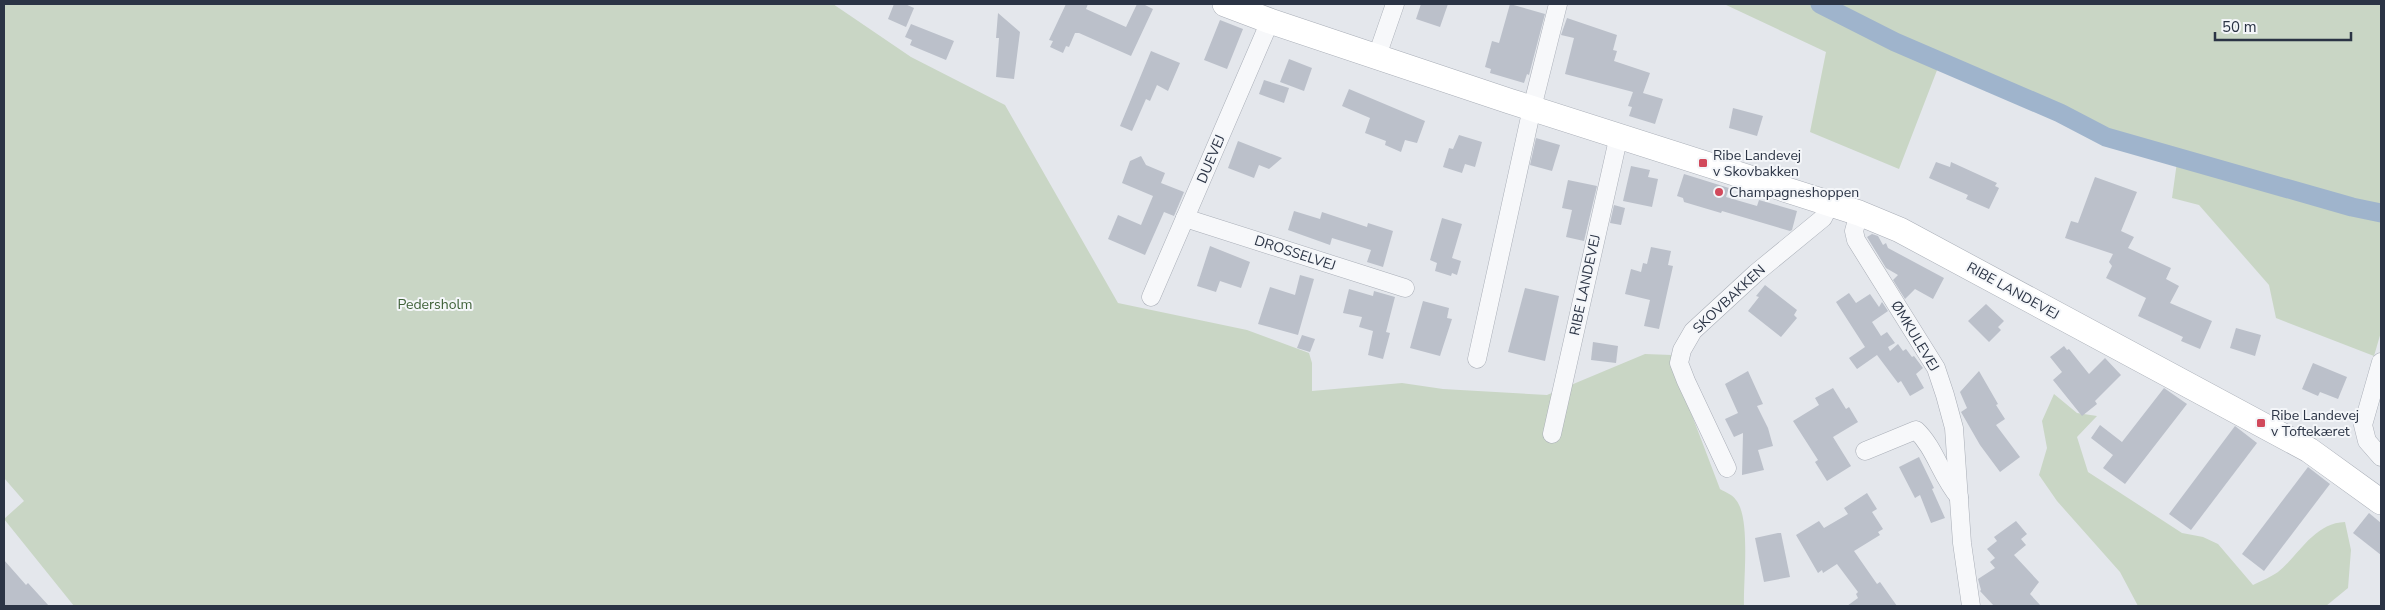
<svg xmlns="http://www.w3.org/2000/svg" width="2385" height="610" font-family="'Nunito Sans',sans-serif">
	<style>
		.green { fill: #c9d6c5 }
		.lines { fill: none; stroke-linecap: round; stroke-linejoin: round }
		.canal { stroke: #9fb4cc; stroke-width: 19 }
		.building { fill: #bbc0ca }
		.street-casing { stroke: #a9aeb7; stroke-width: 19 }
		.secondary-casing { stroke: #a9aeb7; stroke-width: 26 }
		.street { stroke: #f7f8fa; stroke-width: 18 }
		.secondary { stroke: #fff; stroke-width: 25 }
		.poi-dot { fill: #d1495b; stroke: #f4f6f9; stroke-width: 2 }
		.labels { text-anchor: middle; dominant-baseline: central; stroke-width: 4; stroke-linejoin: round; paint-order: stroke }
		.poi-label { font-size: 14px; fill: #2b3445; stroke: #f4f6f9; text-anchor: start }
		.street-label { font-size: 14px; fill: #2b3445; stroke: #f4f6f9 }
		.park-label { font-size: 14px; fill: #3f6138; stroke: #f4f6f9 }
	</style>
	<rect width="100%" height="100%" fill="#e4e7ec"/>
	<!-- green -->
	<g class="green">
		<path d="M4 4H833L911 57 1005 105 1118 303 1247 330 1309 353 1312 363V391L1402 383 1443 389 1547 395 1645 354 1672 355 1674 368 1720 489C1725 492 1733 495 1736 500 1751 518 1743 581 1744 606H74L4 519 24 501 4 478Z"/>
		<path d="M1724 4H2381V332L2374 356 2276 318 2269 285 2199 205 2172 198 2177 162 1939 65 1899 169 1810 132 1826 52Z"/>
		<path d="M2054 394 2077 413 2097 416 2077 437 2088 472 2182 533 2203 537 2218 544 2253 585C2261 581 2271 577 2278 572 2300 554 2314 523 2345 522L2351 550 2348 588 2326 606H2138L2120 572 2057 501 2039 475 2047 448 2042 421Z"/>
	</g>
	<g class="lines">
		<!-- canal -->
		<path class="canal" d="M1820 4 1895 42 2060 113 2106 137 2352 207 2381 213"/>
	</g>
	<!-- building -->
	<g class="building">
		<path d="M894 4H905L914 8 906 27 888 19Z"/>
		<path d="M1066 4H1088L1086 9 1126 27 1137 4H1143L1153 9 1131 56 1079 33H1075L1069 47 1066 46 1063 53 1050 47 1053 41 1049 40Z"/>
		<path d="M1421 4H1448L1440 27 1416 19Z"/>
		<path d="M1510 4 1545 14 1529 75 1527 74 1524 83 1490 73 1491 69 1485 67 1492 41 1499 43Z"/>
		<path d="M998 13 1020 32 1014 79 996 77 999 38H996Z"/>
		<path d="M1567 18 1617 35 1613 50 1617 51 1614 61 1650 73 1643 93 1663 99 1655 124 1629 116 1632 107 1628 106 1633 92 1565 74 1574 38 1561 35Z"/>
		<path d="M1220 20 1243 29 1227 69 1204 60Z"/>
		<path d="M911 24 954 41 946 60 910 45 912 40 905 37Z"/>
		<path d="M1151 51 1180 63 1168 91 1157 85 1150 101 1146 99 1132 131 1120 126Z"/>
		<path d="M1289 59 1312 68 1304 91 1280 82Z"/>
		<path d="M1264 80 1289 88 1284 103 1259 94Z"/>
		<path d="M1349 89 1425 121 1417 143 1405 140 1401 152 1385 145 1386 141 1365 133 1370 118 1342 106Z"/>
		<path d="M1733 108 1763 116 1757 136 1729 128Z"/>
		<path d="M1459 135 1482 142 1475 167 1465 164 1462 173 1443 167 1449 148 1453 149Z"/>
		<path d="M1536 138 1560 145 1552 171 1530 165Z"/>
		<path d="M1238 141 1282 158 1269 169 1259 165 1254 178 1228 168Z"/>
		<path d="M1141 156 1146 165 1165 173 1161 183 1184 192 1174 216 1164 212 1145 255 1108 239 1118 215 1141 225 1153 196 1122 183 1130 161Z"/>
		<path d="M1936 162 1950 167 1951 162 1997 183 1995 186 1999 188 1989 209 1966 199 1968 195 1929 178Z"/>
		<path d="M1631 166 1650 170 1648 177 1658 179 1652 207 1623 201Z"/>
		<path d="M1684 174 1729 188 1726 197 1757 206 1759 200 1797 211 1792 230 1790 231 1722 211 1721 213 1684 202 1683 198 1677 196Z"/>
		<path d="M2095 177 2137 192 2121 231 2134 237 2128 248 2171 268 2166 279 2179 286 2170 303 2212 321 2200 349 2181 341 2183 337 2138 316 2146 298 2106 278 2112 266 2109 262 2113 254 2065 238 2071 221 2078 223Z"/>
		<path d="M1568 180 1597 186 1584 241 1566 237 1572 210 1562 208Z"/>
		<path d="M1614 205 1625 208 1621 225 1610 223Z"/>
		<path d="M1294 211 1320 219 1322 212 1367 227 1368 223 1393 231 1383 267 1367 262 1371 250 1332 238 1330 245 1288 230Z"/>
		<path d="M1442 218 1462 224 1452 258 1461 261 1457 275 1452 273 1451 276 1435 271 1437 263 1430 260Z"/>
		<path d="M1872 234 1878 236 1883 245 1886 243 1888 248 1944 278 1933 299 1915 289 1905 299 1893 280 1898 275 1886 268 1867 237Z"/>
		<path d="M1210 246 1250 262 1241 288 1220 281 1216 292 1197 286Z"/>
		<path d="M1651 247 1671 251 1668 265 1673 266 1659 329 1644 326 1650 300 1625 294 1631 269 1641 272 1643 263 1647 264Z"/>
		<path d="M1300 275 1314 279 1298 335 1258 324 1270 287 1295 295Z"/>
		<path d="M1765 285 1797 310 1794 315 1797 318 1781 337 1748 311 1759 297 1756 296Z"/>
		<path d="M1525 288 1559 296 1545 361 1508 352Z"/>
		<path d="M1349 289 1373 296 1374 291 1395 297 1386 332 1390 333 1383 359 1368 355 1373 331 1359 327 1362 317 1343 313Z"/>
		<path d="M1849 293 1856 303 1870 294 1879 307 1882 302 1888 311 1872 322 1881 336 1887 332 1895 343 1888 347 1890 351 1898 344 1903 351 1906 349 1912 357 1914 356 1923 368 1916 374 1924 388 1910 396 1901 381 1898 383 1877 355 1857 369 1849 358 1865 347 1836 302Z"/>
		<path d="M1423 301 1449 308 1447 318 1452 319 1440 356 1410 348Z"/>
		<path d="M1986 304 2004 321 1998 327 2001 330 1989 342 1968 321Z"/>
		<path d="M2236 328 2261 335 2255 356 2230 348Z"/>
		<path d="M1302 335 1315 339 1310 352 1297 348Z"/>
		<path d="M1593 342 1618 346 1616 363 1591 360Z"/>
		<path d="M2064 346 2067 350 2069 349 2089 374 2105 358 2121 375 2095 401 2097 404 2082 416 2053 380 2062 372 2050 357Z"/>
		<path d="M2313 363 2347 377 2338 399 2320 392 2318 396 2302 389Z"/>
		<path d="M1748 371 1763 404 1757 406 1768 428 1773 446 1758 450 1764 470 1742 475 1743 433 1734 437 1725 419 1738 413 1725 384Z"/>
		<path d="M1979 371 1998 404 1996 405 2005 419 1996 425 2020 457 2000 472 1980 445 1961 412 1967 408 1960 392Z"/>
		<path d="M1833 388 1846 409 1849 407 1858 422 1833 437 1851 466 1827 481 1815 462 1818 460 1793 421 1819 405 1815 398Z"/>
		<path d="M2164 388 2187 404 2125 484 2103 468 2113 455 2091 438 2100 425 2122 442Z"/>
		<path d="M2235 426 2257 443 2191 530 2169 514Z"/>
		<path d="M1919 457 1934 488 1932 489 1945 518 1931 523 1920 495 1915 498 1899 467Z"/>
		<path d="M2308 467 2330 484 2264 571 2242 554Z"/>
		<path d="M1867 493 1877 509 1872 512 1883 529 1878 532 1880 535 1854 551 1877 584 1880 582 1897 606H1847L1858 598 1856 594 1858 592 1837 564 1823 573 1822 570 1818 573 1796 535 1819 521 1824 528 1848 514 1844 508Z"/>
		<path d="M2369 513 2381 523V555L2353 533Z"/>
		<path d="M2016 521 2027 534 2021 539 2026 545 2014 555 2039 582 2030 594 2041 606H1994L1980 591 1981 590 1978 579 1995 568 1990 562 1995 558 1987 549 1997 541 1994 537Z"/>
		<path d="M1778 533H1781L1790 577 1764 582 1755 538Z"/>
		<path d="M4 560 26 585 28 583 49 606H4Z"/>
	</g>
	<g class="lines">
		<defs>
			<g id="street">
				<path d="M1377 56 1395 4"/>
				<path d="M1859 213 1854 231 1856 240 1936 368 1945 395 1954 428 1962 543 1971 606"/>
				<path d="M1185 218 1405 288"/>
				<path d="M1151 297 1270 21"/>
				<path d="M1477 359 1532 108 1558 4"/>
				<path d="M2381 362 2363 425 2367 441 2381 457"/>
				<path d="M1552 434 1619 135"/>
				<path d="M1865 451 1916 430C1935 448 1941 476 1959 497"/>
				<path d="M1727 468 1686 381 1679 363 1682 350 1693 331 1756 273 1823 218 1830 204"/>
			</g>
			<path id="secondary" d="M1225 4 1270 21 1509 101 1859 213 1900 230 2309 450 2381 502"/>
		</defs>
		<!-- street casing -->
		<use href="#street" class="street-casing"/>
		<!-- secondary casing -->
		<use href="#secondary" class="secondary-casing"/>
		<!-- street -->
		<use href="#street" class="street"/>
		<!-- secondary -->
		<use href="#secondary" class="secondary"/>
	</g>
	<!-- markers -->
	<g class="poi-dot">
		<rect x="1698" y="158" width="10" height="10" rx="2.5"/>
		<circle cx="1719" cy="192" r="5"/>
		<rect x="2256" y="418" width="10" height="10" rx="2.5"/>
	</g>
	<g class="labels">
		<!-- poi labels -->
		<g class="poi-label">
			<text x="1713" y="155">Ribe Landevej<tspan x="1713" dy="16">v Skovbakken</tspan></text>
			<text x="1729" y="192">Champagneshoppen</text>
			<text x="2271" y="415">Ribe Landevej<tspan x="2271" dy="16">v Toftekæret</tspan></text>
		</g>
		<!-- street labels -->
		<g class="street-label">
			<text transform="translate(1211 159) rotate(-67)">DUEVEJ</text>
			<text transform="translate(1295 253) rotate(18)">DROSSELVEJ</text>
			<text transform="translate(1585 285) rotate(-78)">RIBE LANDEVEJ</text>
			<text transform="translate(2013 291) rotate(29)">RIBE LANDEVEJ</text>
			<text transform="translate(1729 299) rotate(-43)">SKOVBAKKEN</text>
			<text transform="translate(1915 336) rotate(59)">ØMKULEVEJ</text>
		</g>
		<!-- park labels -->
		<g class="park-label">
			<text x="435" y="304">Pedersholm</text>
		</g>
	</g>
	<!-- border -->
	<rect width="2385" height="610" fill="none" stroke="#2b3445" stroke-width="10"/>
	<!-- scale -->
	<path d="M2215 32v8h136v-8" fill="none" stroke="#2b3445" stroke-width="2.5"/>
	<text x="2222" y="32" font-size="15" fill="#2b3445" stroke="#f4f6f9" stroke-width="4" paint-order="stroke">50 m</text>
</svg>
